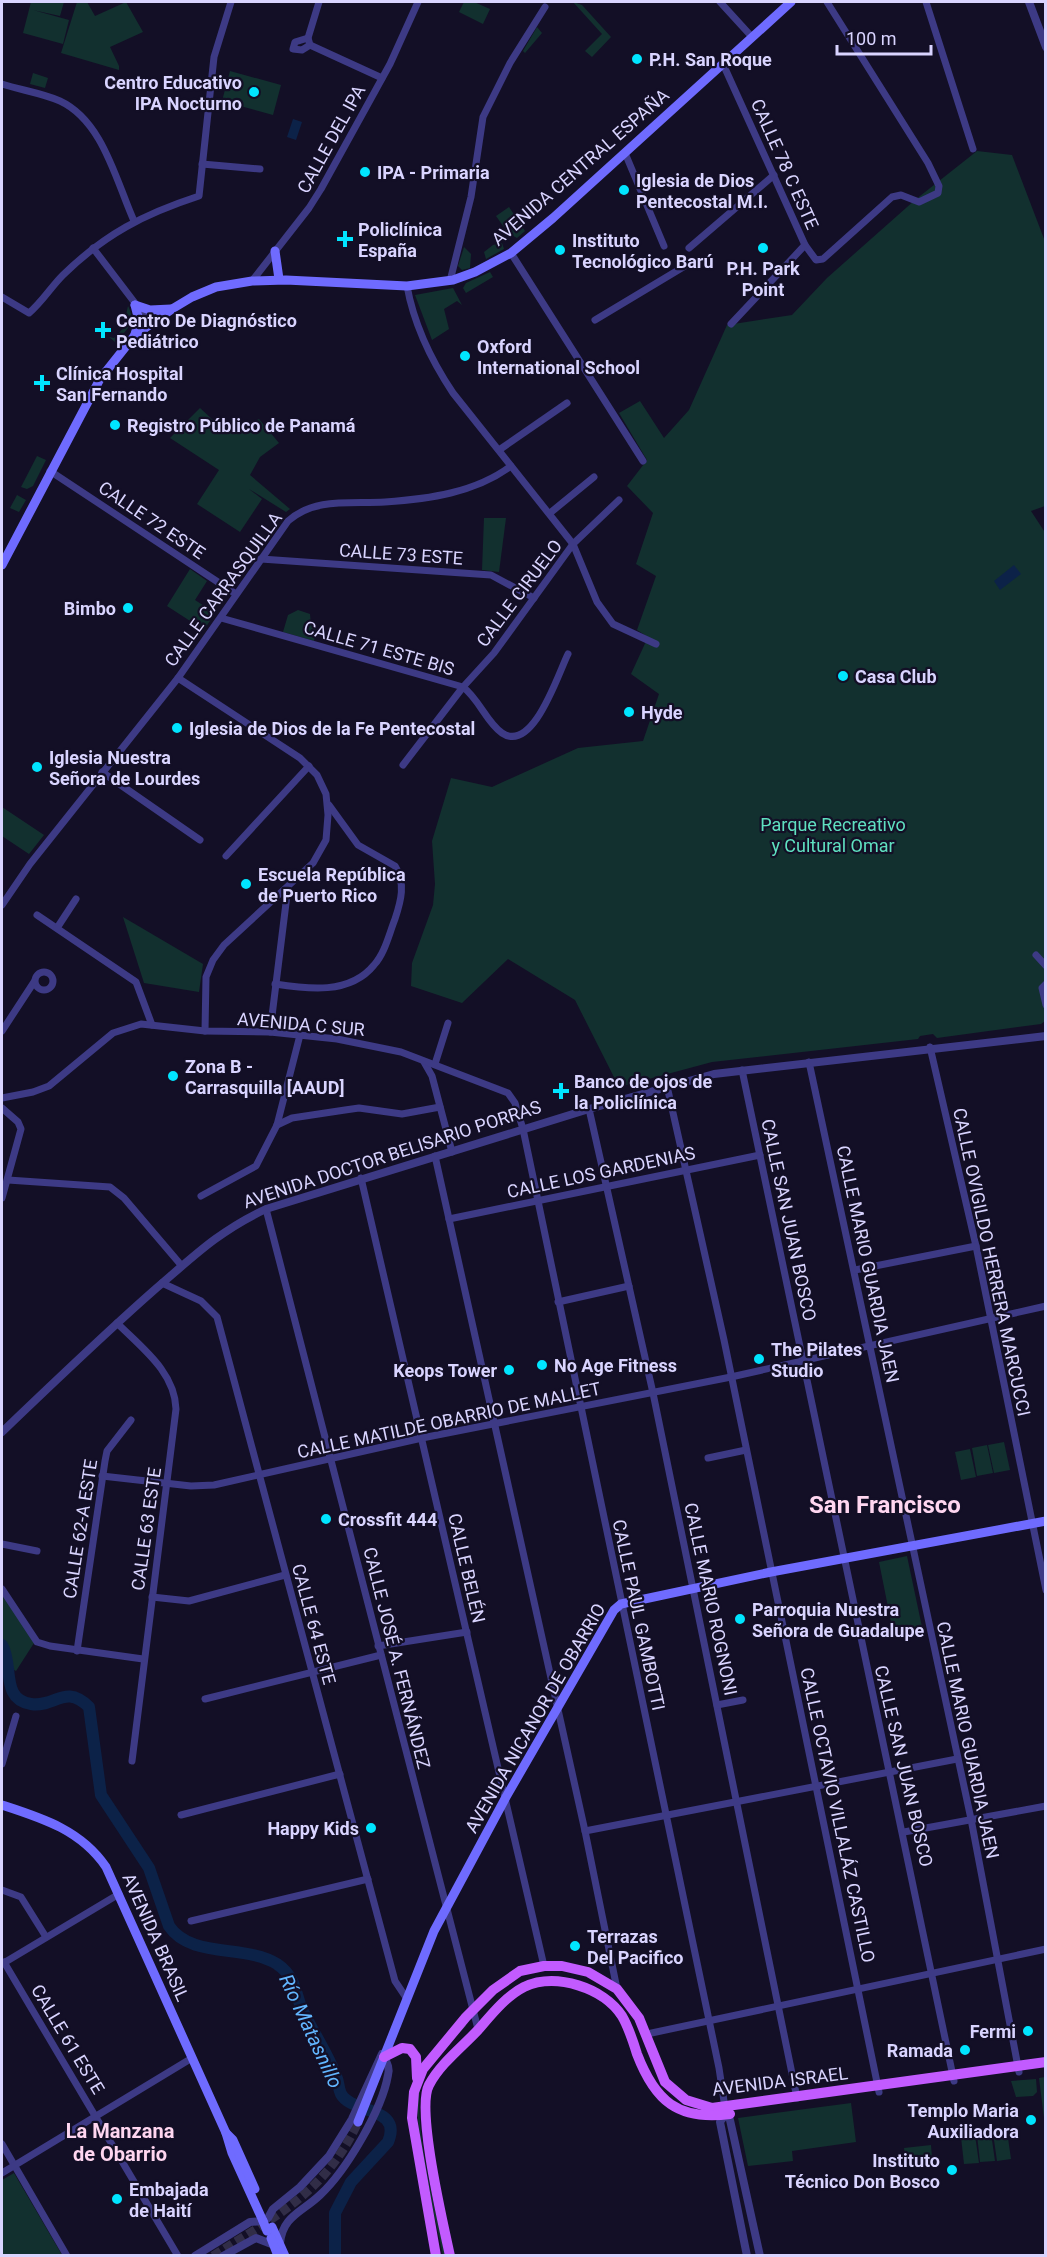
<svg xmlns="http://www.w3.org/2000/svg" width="1047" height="2257" font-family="Roboto,sans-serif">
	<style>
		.green { fill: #12302f }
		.water { fill: #0c2248 }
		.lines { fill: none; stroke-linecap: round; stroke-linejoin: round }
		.river { stroke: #0c2248; stroke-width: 12 }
		.secondary-tunnel { stroke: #312d47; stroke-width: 9; stroke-dasharray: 9 4.5; stroke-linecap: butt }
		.minor { stroke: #3d3a85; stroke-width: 7 }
		.tertiary { stroke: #3d3a85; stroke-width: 8 }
		.secondary { stroke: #6f6bff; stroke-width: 9 }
		.primary { stroke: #c25bff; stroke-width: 10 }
		.secondary-bridge { stroke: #6f6bff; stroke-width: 9 }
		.poi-dot { fill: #00e5ff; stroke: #130f26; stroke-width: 2 }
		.labels { text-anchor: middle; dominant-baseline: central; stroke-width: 4.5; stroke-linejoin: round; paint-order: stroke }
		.poi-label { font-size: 18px; font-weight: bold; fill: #d9d4ff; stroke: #130f26; text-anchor: start }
		.street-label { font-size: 18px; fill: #d9d4ff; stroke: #130f26 }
		.park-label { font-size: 18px; fill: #5fe0c0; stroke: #130f26 }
		.water-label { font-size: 20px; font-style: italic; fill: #62b6ff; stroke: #130f26 }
		.neighbourhood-label { font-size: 20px; font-weight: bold; fill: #ffd6f0; stroke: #130f26 }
		.district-label { font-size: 24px; font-weight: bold; fill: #ffd6f0; stroke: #130f26 }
	</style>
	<rect width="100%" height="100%" fill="#130f26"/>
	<!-- green -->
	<g class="green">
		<path d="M31 2H64L60 16 33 10 69 20 63 44 23 33Z"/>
		<path d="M77 2H87L95 16 126 2 143 32 110 47 119 66V70L61 53Z"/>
		<path d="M464 2H474L490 9 483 24 459 12Z"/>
		<path d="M573 2 582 5 611 37 592 57 585 51 602 34Z"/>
		<path d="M537 27 542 33 525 53 523 51Z"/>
		<path d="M230 71 281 85 273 115 222 101Z"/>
		<path d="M33 73 48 78 45 88 30 84Z"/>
		<path d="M977 151 1012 155 1046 244 1045 506 1031 511 1046 534 1045 1021 1041 1024 937 1038 933 1034 920 1036 918 1039 712 1062 619 1087 575 1000 508 959 462 1003 411 986 412 963 433 905 435 884 432 841 451 778 492 787 578 748 643 741 659 694 631 674 648 637 637 630 656 576 636 564 653 513 627 486 647 460 619 413 640 401 664 438 689 410 727 325 792 315 827 278 915 200Z"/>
		<path d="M509 207 525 231 517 238 508 233 496 216Z"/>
		<path d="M502 243 504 249 486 259 484 252 493 245Z"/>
		<path d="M464 247 471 254 470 268 462 270 458 266Z"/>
		<path d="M490 272 493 277 466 293 463 288 466 283Z"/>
		<path d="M453 288 462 305 457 301 444 309 449 329 432 340 415 295Z"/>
		<path d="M128 306C137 323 126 331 115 342L109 337 114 338 129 322 126 315Z"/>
		<path d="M200 408 228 434 259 419 279 443 260 457 250 475 290 509 286 512 249 489 262 499 240 532 197 504 219 470 170 438Z"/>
		<path d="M37 456 46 460 33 486 27 489 21 487Z"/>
		<path d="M17 495 26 500 19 512 10 508Z"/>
		<path d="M484 518H506L499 572 482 570Z"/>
		<path d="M190 569 207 581 195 600 215 613 204 630 167 606Z"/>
		<path d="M298 610 310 614 311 625 317 628 314 641 283 632 288 615Z"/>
		<path d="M2 807 44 835 29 854 2 836Z"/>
		<path d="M123 917 203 964 199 992 144 983Z"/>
		<path d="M1004 1442 1010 1470 994 1473 988 1445Z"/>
		<path d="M987 1445 993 1473 977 1476 972 1448Z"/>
		<path d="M970 1449 976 1477 961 1480 955 1452Z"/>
		<path d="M907 1556 922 1627 893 1632 879 1562Z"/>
		<path d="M2 1588 34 1643 16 1671 4 1664 2 1650Z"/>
		<path d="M464 2022 466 2026C453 2040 432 2057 424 2075 408 2110 437 2214 445 2255H443C435 2217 409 2115 420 2081 427 2059 449 2040 464 2022Z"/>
		<path d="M1045 2077H1046L1045 2126 1039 2078Z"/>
		<path d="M1036 2079 1037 2092 1033 2096 1016 2097 1011 2081Z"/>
		<path d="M851 2103 856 2142 792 2151 793 2161 748 2166 738 2118Z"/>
		<path d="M1007 2131 1011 2159 997 2161 993 2133Z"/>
		<path d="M991 2133 995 2161 980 2162 977 2135Z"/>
		<path d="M975 2135 979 2163 964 2164 961 2137Z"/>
		<path d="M931 2145 932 2158 906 2162 904 2148Z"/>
		<path d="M14 2173 62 2255H2V2180Z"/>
	</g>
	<!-- water -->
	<g class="water">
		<path d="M293 119 302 122 296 140 287 137Z"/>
		<path d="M1014 565 1021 574 1000 590 994 581Z"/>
	</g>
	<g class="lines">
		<!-- river -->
		<path class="river" d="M2 1645C14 1665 0 1699 31 1704 55 1708 65 1683 89 1707L101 1795 149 1868 169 1926C191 1959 245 1944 277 1964 283 1968 289 1975 292 1981 296 1989 298 1999 301 2007 312 2031 327 2052 336 2076 339 2082 338 2088 341 2094 352 2114 403 2106 388 2142L351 2182 335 2213V2256"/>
		<!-- secondary-tunnel -->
		<path class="secondary-tunnel" d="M213 2256C276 2216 326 2192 358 2122"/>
		<!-- minor -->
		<g class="minor">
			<path d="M319 2 308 38 310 45 382 78"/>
			<path d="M720 2 752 37"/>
			<path d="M926 2 973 149"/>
			<path d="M308 38 295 42 293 49 302 50 310 45"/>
			<path d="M723 64 805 245 816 260 823 259 892 197 901 195 919 202 938 193 939 186 928 163 827 2"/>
			<path d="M2 84C20 90 42 93 60 101 103 121 116 181 134 221"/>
			<path d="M625 153 664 246"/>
			<path d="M202 164 260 169"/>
			<path d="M93 248 151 324"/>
			<path d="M689 248 774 175"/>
			<path d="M511 253 643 461"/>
			<path d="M252 281 309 208 321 189 390 64 418 2"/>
			<path d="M450 281 471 197 483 117 510 63 545 7"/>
			<path d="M407 286C414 325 431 360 453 393L573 544 597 602 613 624 656 644"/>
			<path d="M2 297 29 313C42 302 51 287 63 275 105 234 144 214 199 196L214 57 231 2"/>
			<path d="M595 320 685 266"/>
			<path d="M731 324 805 245"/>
			<path d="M499 450 567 403"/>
			<path d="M50 471 236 594"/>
			<path d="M550 513 594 477"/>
			<path d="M261 559 491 575 534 598"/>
			<path d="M221 618 463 687C479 699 487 723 502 733 533 754 558 674 568 654"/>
			<path d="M178 678 300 758 317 775 326 794 328 815 326 840 313 863 224 945 213 960 206 977 205 1031"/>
			<path d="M403 765 463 687 494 653 573 544 619 500"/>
			<path d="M102 772 200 840"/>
			<path d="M226 856 309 766"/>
			<path d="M2 905 30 864 178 678 288 521C315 497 351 504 385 502 428 499 475 493 511 466"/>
			<path d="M37 915 136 982 152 1025"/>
			<path d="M57 928 76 899"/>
			<path d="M1036 955 1046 966"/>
			<circle cx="44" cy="981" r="9"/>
			<path d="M275 984C307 989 350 995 374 965 385 953 389 934 395 919 401 901 406 883 395 866L358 845 329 805"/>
			<path d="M1046 984 1042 988 1046 1005"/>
			<path d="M2 1031 34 982"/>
			<path d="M270 1032 288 887"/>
			<path d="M930 1047 976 1246 1046 1590"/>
			<path d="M424 1062 432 1076 452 1152"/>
			<path d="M809 1062 971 1819 1019 2072"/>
			<path d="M435 1064 448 1023"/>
			<path d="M742 1070 954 2081"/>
			<path d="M667 1086 724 1340 879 2092"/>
			<path d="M2 1098 33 1092 49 1086 113 1033 141 1024 205 1031 270 1032 337 1039 401 1052 508 1093 515 1103 523 1129 719 2068 725 2108"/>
			<path d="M2 1108 18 1122 21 1129 2 1198"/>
			<path d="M589 1109 653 1393 797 2098"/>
			<path d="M277 1125 292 1118 345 1110 359 1108 402 1114 440 1107"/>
			<path d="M435 1156 585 1831 617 1989"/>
			<path d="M361 1178 544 1966"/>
			<path d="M8 1180 110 1187 124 1198 181 1265"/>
			<path d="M201 1196 256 1166 277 1125 300 1035"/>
			<path d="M266 1209 478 2029"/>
			<path d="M449 1219 760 1155"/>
			<path d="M855 1270 976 1246"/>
			<path d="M162 1283 201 1301 217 1317 395 1981 407 1999"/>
			<path d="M558 1302 629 1286"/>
			<path d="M117 1323C142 1348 175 1372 176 1409L132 1761"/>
			<path d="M708 1458 746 1450"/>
			<path d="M102 1476 191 1486 214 1485 422 1438 731 1377 1046 1306"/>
			<path d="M2 1544 37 1551"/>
			<path d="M2 1589 37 1642 50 1646 143 1659"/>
			<path d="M152 1597 189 1601 285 1575"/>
			<path d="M378 1646 467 1632"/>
			<path d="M77 1651 105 1461 107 1451 131 1420"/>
			<path d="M205 1699 381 1655"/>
			<path d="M717 1705 743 1700"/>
			<path d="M2 1764 16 1716"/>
			<path d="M181 1815 340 1774"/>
			<path d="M585 1831 957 1759"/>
			<path d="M904 1832 1046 1806"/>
			<path d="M2 1890 21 1897 46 1937"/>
			<path d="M191 1921 368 1879"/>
			<path d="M4 1962 178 2256"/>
			<path d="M2 1964 119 1894"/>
			<path d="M647 2034 1046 1949"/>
			<path d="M2 2144 67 2256"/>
			<path d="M2 2173 192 2058"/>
		</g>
		<!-- tertiary -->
		<g class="tertiary">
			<path d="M1029 2 1046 47"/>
			<path d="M2 1432C51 1385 101 1337 152 1292 192 1258 217 1232 266 1209L589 1109 714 1074 1046 1036"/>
			<path d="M725 2112 730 2120 760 2256"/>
			<path d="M725 2115 720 2122 747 2256"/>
			<path d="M268 2218 273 2209 300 2187 329 2156 352 2119 382 2054"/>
			<path d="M280 2243C283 2216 301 2213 320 2195 346 2171 382 2110 388 2075 390 2068 387 2063 384 2057"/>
			<path d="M195 2256 250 2222 263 2221"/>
			<path d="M223 2256 256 2238 274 2245"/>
		</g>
		<!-- secondary -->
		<g class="secondary">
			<path d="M275 251 279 279"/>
			<path d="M135 305 150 310 171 309"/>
			<path d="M135 305 139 321 135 334"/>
			<path d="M2 565 100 379 135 335 172 309 192 297 216 287 252 281 286 280 407 286 453 280 475 272 511 253 553 218 791 2"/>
			<path d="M2 1805C42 1818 81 1830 106 1867L226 2133 232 2153 263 2221"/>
			<path d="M358 2122 434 1931 506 1797 614 1610 621 1604 771 1572 1046 1521"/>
			<path d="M226 2133 233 2140 255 2189"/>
			<path d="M272 2227 285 2256"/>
			<path d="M271 2238 278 2256"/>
		</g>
		<!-- primary -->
		<g class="primary">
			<path d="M384 2057 402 2048 410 2049 416 2057 417 2078"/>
			<path d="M436 2256 412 2118 414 2092 423 2069 466 2017 493 1990 520 1971 544 1966H562L588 1972 617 1989 639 2018 665 2082 686 2100 712 2108 1046 2062"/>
			<path d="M450 2256C443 2223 416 2109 429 2085 440 2064 462 2047 478 2030 491 2015 506 1996 524 1987 556 1972 604 1988 622 2016 629 2028 633 2041 637 2054 655 2101 678 2121 730 2114"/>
		</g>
		<!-- secondary-bridge -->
		<path class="secondary-bridge" d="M263 2221 267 2231"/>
	</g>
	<!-- markers -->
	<g class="poi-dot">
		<circle cx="637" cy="59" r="6"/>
		<circle cx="254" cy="92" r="6"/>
		<circle cx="365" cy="172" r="6"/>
		<circle cx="624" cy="190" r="6"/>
		<path d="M342 230h6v6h6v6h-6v6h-6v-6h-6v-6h6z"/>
		<circle cx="763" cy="248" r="6"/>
		<circle cx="560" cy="250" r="6"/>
		<path d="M100 321h6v6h6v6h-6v6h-6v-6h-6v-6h6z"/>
		<circle cx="465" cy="356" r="6"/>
		<path d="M39 374h6v6h6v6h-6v6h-6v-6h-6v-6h6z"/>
		<circle cx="115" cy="425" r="6"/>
		<circle cx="128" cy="608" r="6"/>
		<circle cx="843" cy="676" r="6"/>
		<circle cx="629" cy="712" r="6"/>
		<circle cx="177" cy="728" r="6"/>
		<circle cx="37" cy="767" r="6"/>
		<circle cx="246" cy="884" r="6"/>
		<circle cx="173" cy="1076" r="6"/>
		<path d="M558 1082h6v6h6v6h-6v6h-6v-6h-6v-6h6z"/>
		<circle cx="759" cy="1359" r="6"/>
		<circle cx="542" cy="1365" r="6"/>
		<circle cx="509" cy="1370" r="6"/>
		<circle cx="326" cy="1519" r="6"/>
		<circle cx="740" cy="1619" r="6"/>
		<circle cx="371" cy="1828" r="6"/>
		<circle cx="575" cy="1946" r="6"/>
		<circle cx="1028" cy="2031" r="6"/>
		<circle cx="965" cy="2050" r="6"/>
		<circle cx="1031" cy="2120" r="6"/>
		<circle cx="952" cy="2170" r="6"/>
		<circle cx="117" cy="2199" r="6"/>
	</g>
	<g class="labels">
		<!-- poi labels -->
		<g class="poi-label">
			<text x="649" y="59">P.H. San Roque</text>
			<text x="242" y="82" text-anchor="end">Centro Educativo<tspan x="242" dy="21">IPA Nocturno</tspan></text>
			<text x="377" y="172">IPA - Primaria</text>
			<text x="636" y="180">Iglesia de Dios<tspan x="636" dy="21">Pentecostal M.I.</tspan></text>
			<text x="358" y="229">Policlínica<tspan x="358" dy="21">España</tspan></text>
			<text x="572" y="240">Instituto<tspan x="572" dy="21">Tecnológico Barú</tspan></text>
			<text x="763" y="268" text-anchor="middle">P.H. Park<tspan x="763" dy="21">Point</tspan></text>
			<text x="116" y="320">Centro De Diagnóstico<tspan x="116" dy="21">Pediátrico</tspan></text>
			<text x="477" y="346">Oxford<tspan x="477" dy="21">International School</tspan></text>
			<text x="56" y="373">Clínica Hospital<tspan x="56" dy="21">San Fernando</tspan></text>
			<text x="127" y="425">Registro Público de Panamá</text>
			<text x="116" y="608" text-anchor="end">Bimbo</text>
			<text x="855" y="676">Casa Club</text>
			<text x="641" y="712">Hyde</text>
			<text x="189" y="728">Iglesia de Dios de la Fe Pentecostal</text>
			<text x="49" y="757">Iglesia Nuestra<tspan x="49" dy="21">Señora de Lourdes</tspan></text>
			<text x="258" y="874">Escuela República<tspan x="258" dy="21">de Puerto Rico</tspan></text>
			<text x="185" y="1066">Zona B -<tspan x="185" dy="21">Carrasquilla [AAUD]</tspan></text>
			<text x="574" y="1081">Banco de ojos de<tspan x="574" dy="21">la Policlínica</tspan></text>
			<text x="771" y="1349">The Pilates<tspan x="771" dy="21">Studio</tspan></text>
			<text x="554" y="1365">No Age Fitness</text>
			<text x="497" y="1370" text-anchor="end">Keops Tower</text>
			<text x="338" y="1519">Crossfit 444</text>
			<text x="752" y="1609">Parroquia Nuestra<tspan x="752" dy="21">Señora de Guadalupe</tspan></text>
			<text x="359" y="1828" text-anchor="end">Happy Kids</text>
			<text x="587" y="1936">Terrazas<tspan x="587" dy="21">Del Pacifico</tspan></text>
			<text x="1016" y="2031" text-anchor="end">Fermi</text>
			<text x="953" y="2050" text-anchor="end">Ramada</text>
			<text x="1019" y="2110" text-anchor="end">Templo Maria<tspan x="1019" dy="21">Auxiliadora</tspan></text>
			<text x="940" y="2160" text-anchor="end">Instituto<tspan x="940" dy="21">Técnico Don Bosco</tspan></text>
			<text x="129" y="2189">Embajada<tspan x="129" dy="21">de Haití</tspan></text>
		</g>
		<!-- street labels -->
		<g class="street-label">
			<text transform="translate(331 139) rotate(-61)">CALLE DEL IPA</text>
			<text transform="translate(785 164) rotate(66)">CALLE 78 C ESTE</text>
			<text transform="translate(580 167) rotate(-41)">AVENIDA CENTRAL ESPAÑA</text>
			<text transform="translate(152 520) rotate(34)">CALLE 72 ESTE</text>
			<text transform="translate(401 554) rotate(4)">CALLE 73 ESTE</text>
			<text transform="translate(223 589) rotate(-54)">CALLE CARRASQUILLA</text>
			<text transform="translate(519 593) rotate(-53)">CALLE CIRUELO</text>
			<text transform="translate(379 648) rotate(16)">CALLE 71 ESTE BIS</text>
			<text transform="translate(301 1024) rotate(5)">AVENIDA C SUR</text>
			<text transform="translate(392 1154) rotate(-18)">AVENIDA DOCTOR BELISARIO PORRAS</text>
			<text transform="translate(601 1172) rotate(-12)">CALLE LOS GARDENIAS</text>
			<text transform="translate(789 1220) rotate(78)">CALLE SAN JUAN BOSCO</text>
			<text transform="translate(992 1262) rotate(78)">CALLE OVIGILDO HERRERA MARCUCCI</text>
			<text transform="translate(868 1264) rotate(78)">CALLE MARIO GUARDIA JAEN</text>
			<text transform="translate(449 1420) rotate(-12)">CALLE MATILDE OBARRIO DE MALLET</text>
			<text transform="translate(80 1529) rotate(-81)">CALLE 62-A ESTE</text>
			<text transform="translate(146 1529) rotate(-82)">CALLE 63 ESTE</text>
			<text transform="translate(467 1568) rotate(77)">CALLE BELÉN</text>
			<text transform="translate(711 1599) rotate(78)">CALLE MARIO ROGNONI</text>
			<text transform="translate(639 1615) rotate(78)">CALLE PAUL GAMBOTTI</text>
			<text transform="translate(314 1624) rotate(75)">CALLE 64 ESTE</text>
			<text transform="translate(397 1658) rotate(76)">CALLE JOSÉ A. FERNÁNDEZ</text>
			<text transform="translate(535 1718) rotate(-60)">AVENIDA NICANOR DE OBARRIO</text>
			<text transform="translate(968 1740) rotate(78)">CALLE MARIO GUARDIA JAEN</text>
			<text transform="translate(904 1766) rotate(77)">CALLE SAN JUAN BOSCO</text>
			<text transform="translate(838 1815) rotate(78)">CALLE OCTAVIO VILLALÁZ CASTILLO</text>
			<text transform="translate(156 1937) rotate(66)">AVENIDA BRASIL</text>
			<text transform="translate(68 2039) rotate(59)">CALLE 61 ESTE</text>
			<text transform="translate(780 2081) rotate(-7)">AVENIDA ISRAEL</text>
		</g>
		<!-- park labels -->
		<g class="park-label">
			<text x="833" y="824">Parque Recreativo<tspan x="833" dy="21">y Cultural Omar</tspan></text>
		</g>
		<!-- water labels -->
		<g class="water-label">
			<text transform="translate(311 2031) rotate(65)">Río Matasnillo</text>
		</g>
		<!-- neighbourhood labels -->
		<g class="neighbourhood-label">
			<text x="120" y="2131">La Manzana<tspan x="120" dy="23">de Obarrio</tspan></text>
		</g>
		<!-- district labels -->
		<g class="district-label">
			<text x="885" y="1505">San Francisco</text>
		</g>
	</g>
	<!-- border -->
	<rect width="1047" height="2257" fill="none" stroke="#d9d4ff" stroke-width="6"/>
	<!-- scale -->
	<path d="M837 45v9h94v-9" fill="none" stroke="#d9d4ff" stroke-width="3"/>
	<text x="846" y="45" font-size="18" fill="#d9d4ff" stroke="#130f26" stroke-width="4.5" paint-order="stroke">100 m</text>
</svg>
